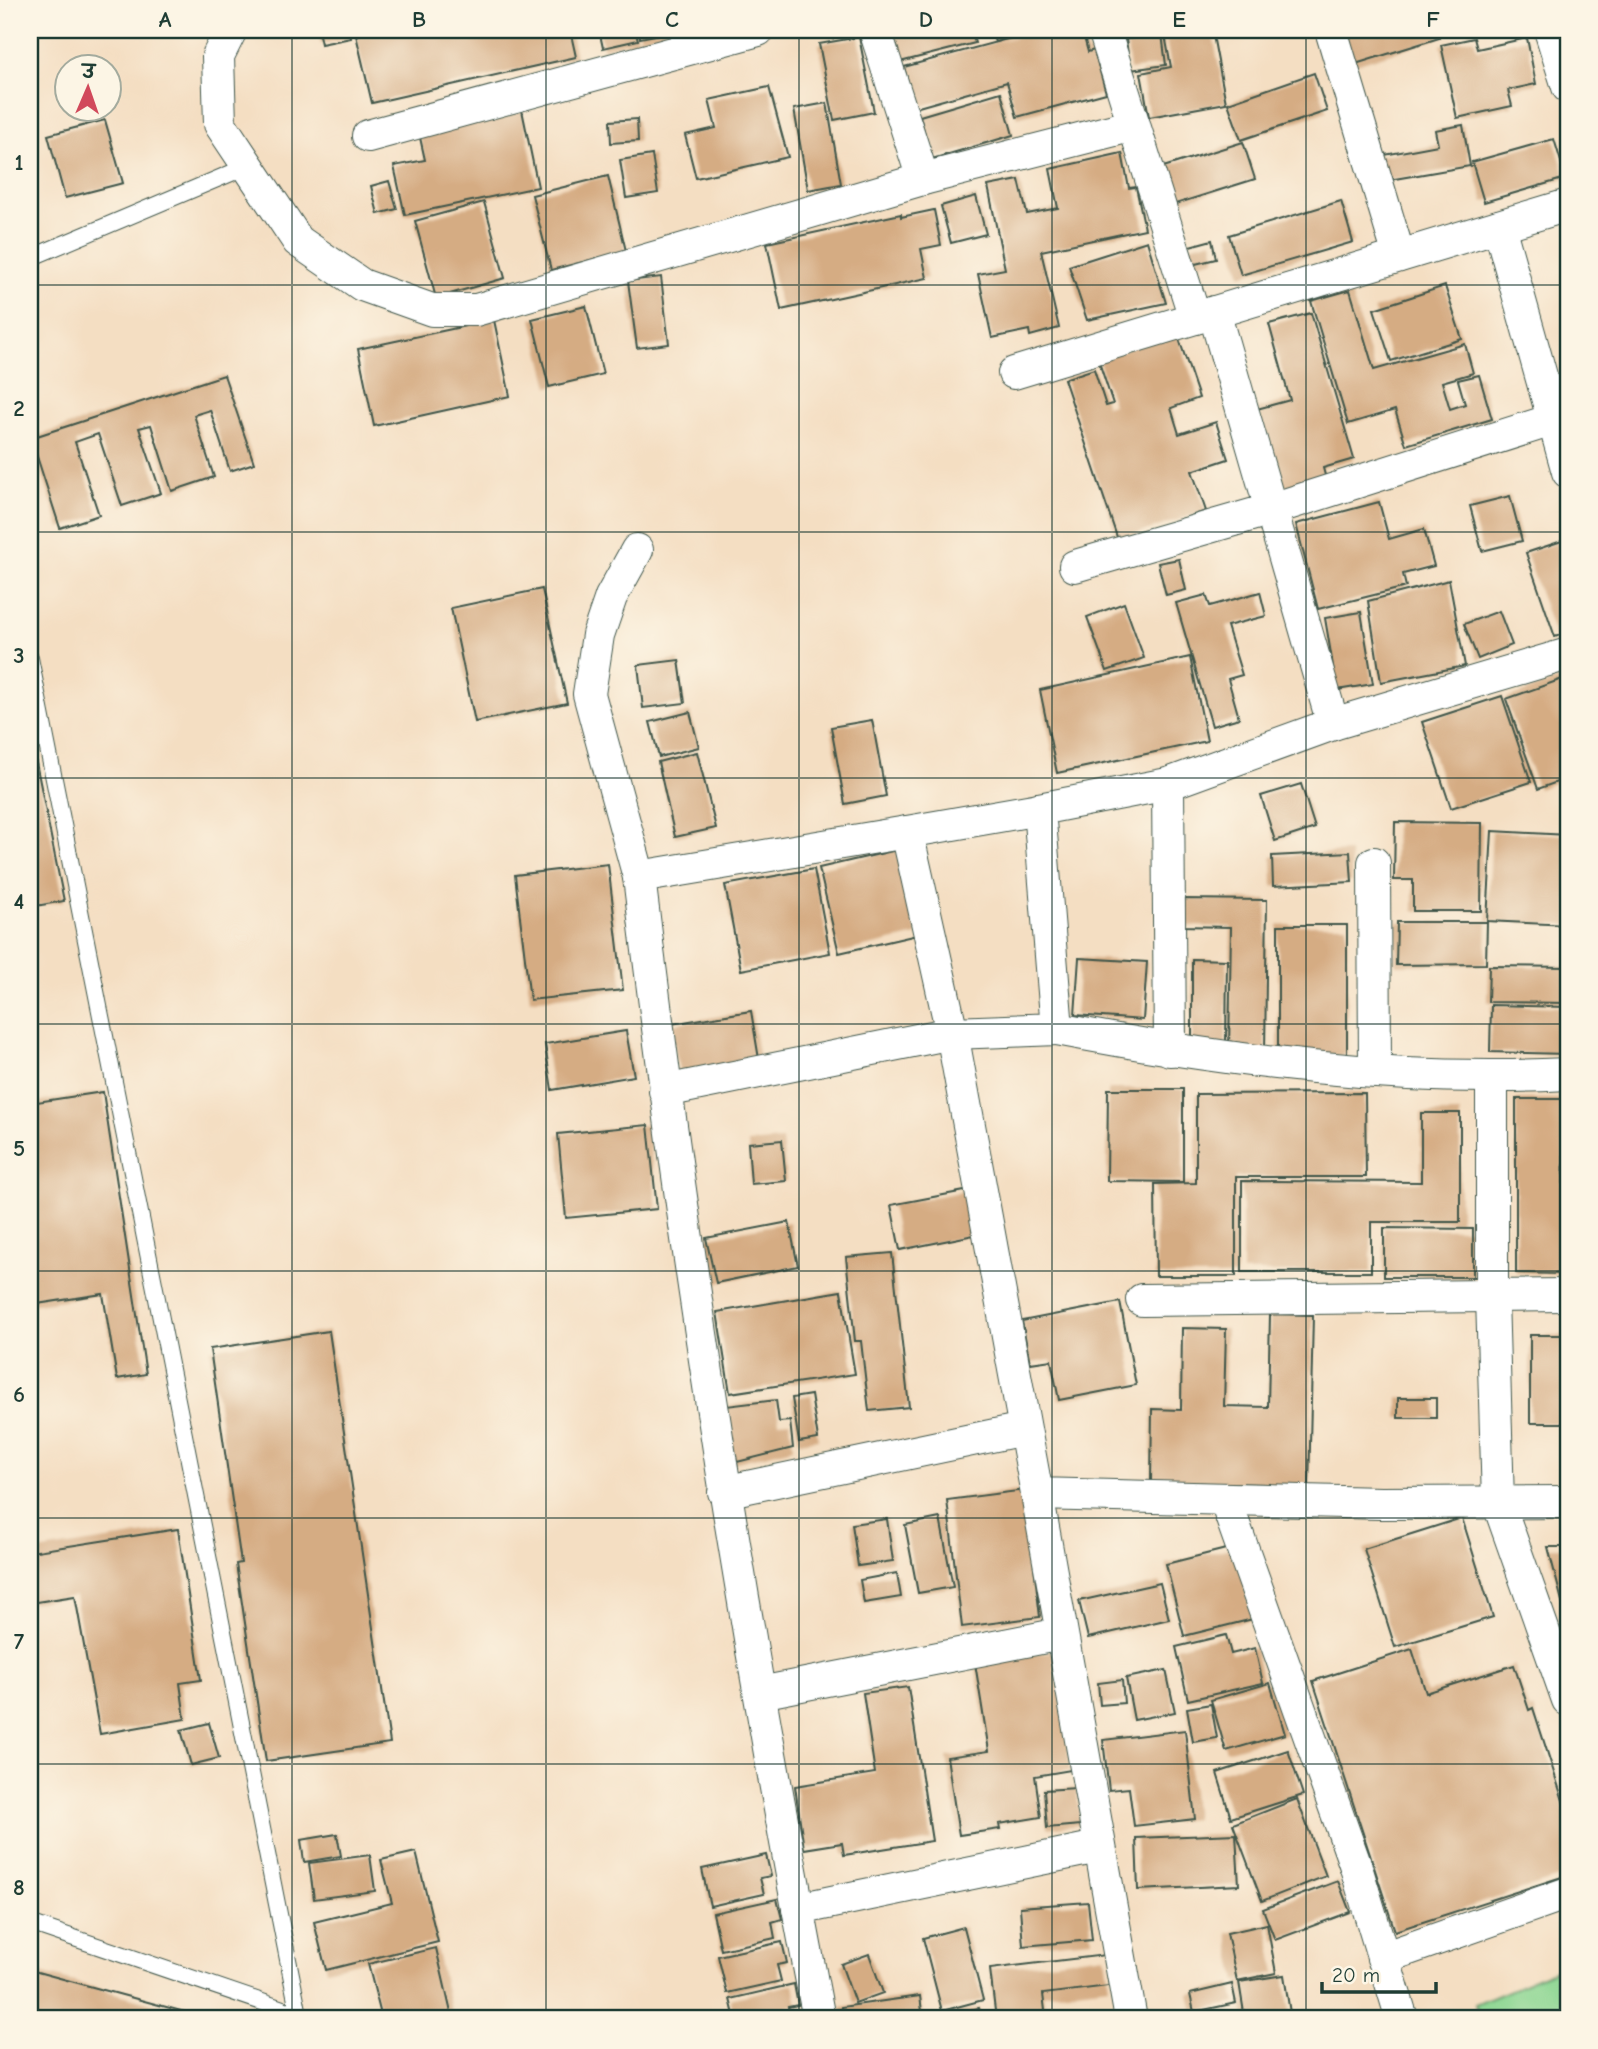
<svg xmlns="http://www.w3.org/2000/svg" width="1598" height="2049" font-family="'Comic Neue','Playpen Sans Deva',sans-serif">
	<style>
		.green { fill: #8cd692; stroke: #568a63; stroke-width: 2 }
		.building { fill: #d5ac83 }
		.lines { fill: none; stroke-linecap: round; stroke-linejoin: round }
		.lane-casing { stroke: #3f5549; stroke-width: 18 }
		.street-casing { stroke: #3f5549; stroke-width: 34 }
		.lane { stroke: #fff; stroke-width: 16 }
		.street { stroke: #fff; stroke-width: 32 }
		.grid { fill: none; stroke: #1f3d34; stroke-width: 2; stroke-opacity: 0.55 }
		.neatline { fill: none; stroke: #1f3d34; stroke-width: 2.5 }
		.grid-label { font-size: 23px; text-anchor: middle; font-weight: bold; fill: #1f3d34 }
	</style>
	<rect width="100%" height="100%" fill="#fcf5e5"/>
	<filter id="ink" filterUnits="userSpaceOnUse"><feTurbulence type="fractalNoise" baseFrequency=".0143" numOctaves="2"/><feDisplacementMap in="SourceGraphic" scale="14" xChannelSelector="R" yChannelSelector="G"/><feConvolveMatrix kernelMatrix="1 2 1 2 8 2 1 2 1" color-interpolation-filters="sRGB"/></filter>
	<filter id="wash" filterUnits="userSpaceOnUse"><feTurbulence type="fractalNoise" baseFrequency=".00686" numOctaves="4" result="noise"/><feDisplacementMap in="SourceGraphic" scale="28" xChannelSelector="R" yChannelSelector="G"/><feGaussianBlur stdDeviation="1.57" result="paint"/><feColorMatrix in="noise" values="0 0 0 0 0 0 0 0 0 0 0 0 0 0 0 0 0 1.4 0 .05"/><feComposite in="paint" operator="in"/></filter>
	<g filter="url(#wash)">
		<rect width="100%" height="100%" fill="#f4dec2"/>
		<!-- green -->
		<path class="green" d="M1568 1965V2019H1480L1475 2004Z"/>
		<g id="blocks">
			<!-- building -->
			<g class="building">
				<path d="M318 30H350L351 38 321 44Z"/>
				<path d="M381 30H570L576 57 372 103 356 35Z"/>
				<path d="M599 30H635L638 40 603 48Z"/>
				<path d="M639 30H676V31L640 38Z"/>
				<path d="M887 30H971L975 43 896 63Z"/>
				<path d="M991 30H1032L995 42Z"/>
				<path d="M1041 30H1082L1088 52 1094 50 1106 93 1017 117 1007 82 915 108 904 67Z"/>
				<path d="M1164 30H1212L1226 103 1149 117 1141 73 1171 67Z"/>
				<path d="M1338 30H1436L1439 38 1349 66Z"/>
				<path d="M1162 34 1166 65 1130 70 1126 39Z"/>
				<path d="M859 37 874 112 834 120 819 44Z"/>
				<path d="M1474 38 1477 49 1527 38 1536 84 1508 90 1512 106 1457 118 1441 45Z"/>
				<path d="M1314 73 1327 111 1241 140 1228 103Z"/>
				<path d="M769 87 788 157 696 178 685 135 716 128 709 100Z"/>
				<path d="M1001 92 1013 135 932 159 920 116Z"/>
				<path d="M827 103 841 184 808 190 794 109Z"/>
				<path d="M522 110 538 187 405 215 394 166 425 160 419 133Z"/>
				<path d="M637 119 638 141 611 143 610 121Z"/>
				<path d="M105 120 123 183 65 198 48 135Z"/>
				<path d="M1463 125 1470 166 1383 181 1379 156 1438 145 1435 130Z"/>
				<path d="M1554 139 1566 178 1484 202 1472 162Z"/>
				<path d="M1243 142 1255 179 1166 207 1154 170Z"/>
				<path d="M1122 153 1129 188 1136 187 1145 229 1041 251 1059 328 1030 336 1029 330 992 338 978 274 1005 269 988 186 1019 180 1027 214 1058 208 1050 169Z"/>
				<path d="M652 155 658 193 626 198 620 160Z"/>
				<path d="M608 176 626 251 551 270 532 195Z"/>
				<path d="M389 181 397 209 378 214 371 186Z"/>
				<path d="M976 196 986 234 951 243 941 206Z"/>
				<path d="M1341 201 1353 242 1241 275 1229 235Z"/>
				<path d="M484 202 505 278 436 298 415 221Z"/>
				<path d="M934 210 941 245 921 249 927 278 781 310 767 243 901 214V217Z"/>
				<path d="M1212 240 1216 259 1191 265 1186 247Z"/>
				<path d="M1147 241 1166 303 1087 320 1069 266Z"/>
				<path d="M661 277 669 344 637 348 628 281Z"/>
				<path d="M1445 286 1462 339 1391 361 1374 309Z"/>
				<path d="M1350 290 1374 370 1465 344 1473 373 1442 382 1450 409 1465 404 1458 380 1479 375 1492 419 1406 445 1395 410 1348 424 1311 301Z"/>
				<path d="M586 306 603 374 549 387 532 319Z"/>
				<path d="M1311 313 1354 459 1323 468 1326 479 1281 492 1257 409 1290 400 1269 324Z"/>
				<path d="M494 320 510 396 374 426 358 349Z"/>
				<path d="M1177 333 1199 398 1171 408 1179 434 1216 422 1228 459 1192 471 1206 511 1118 540 1064 379 1094 369 1106 406 1113 404 1098 359Z"/>
				<path d="M224 375 254 463 230 471 210 410 194 415 214 477 172 491 151 425 139 428 161 493 122 506 98 434 75 442 99 515 60 528 31 438Z"/>
				<path d="M1510 496 1522 541 1482 551 1470 506Z"/>
				<path d="M1379 502 1389 539 1424 529 1434 566 1403 574 1406 587 1318 609 1296 524Z"/>
				<path d="M1568 539V632L1555 637 1526 553Z"/>
				<path d="M1179 559 1186 590 1166 595 1158 563Z"/>
				<path d="M1449 580 1465 666 1381 682 1368 601Z"/>
				<path d="M542 589 567 703 475 722 451 608Z"/>
				<path d="M1260 592 1266 616 1227 626 1242 675 1228 679 1239 718 1212 726 1176 603 1206 595 1210 606Z"/>
				<path d="M1124 603 1144 658 1107 671 1087 617Z"/>
				<path d="M1499 611 1512 645 1478 659 1464 624Z"/>
				<path d="M1361 612 1373 684 1337 690 1325 618Z"/>
				<path d="M1190 657 1207 741 1057 773 1040 690Z"/>
				<path d="M679 660 685 703 643 708 638 665Z"/>
				<path d="M1568 677V778L1538 789 1506 699Z"/>
				<path d="M1502 696 1531 782 1451 808 1422 722Z"/>
				<path d="M690 712 699 747 659 757 650 722Z"/>
				<path d="M872 720 886 796 845 804 831 727Z"/>
				<path d="M30 733 64 901 30 907Z"/>
				<path d="M697 752 716 828 675 837 658 762Z"/>
				<path d="M1301 784 1315 828 1275 841 1261 796Z"/>
				<path d="M1395 822 1482 823 1481 911H1413V880H1394Z"/>
				<path d="M1492 831 1568 835V925L1487 921Z"/>
				<path d="M897 850 917 935 839 953 819 868Z"/>
				<path d="M1350 852 1352 882 1273 886 1272 856Z"/>
				<path d="M608 864 623 990 530 1000 515 875Z"/>
				<path d="M814 869 830 953 741 970 725 885Z"/>
				<path d="M1181 899 1267 900 1265 1053H1229L1231 927 1180 926Z"/>
				<path d="M1397 922H1487L1486 964 1396 965Z"/>
				<rect x="1278" y="925" width="69" height="130"/>
				<path d="M1079 958 1147 962 1143 1020 1075 1015Z"/>
				<path d="M1192 959 1227 960 1226 1045H1192Z"/>
				<path d="M1489 966 1568 967V1003L1488 1002Z"/>
				<path d="M1491 1005 1568 1007V1054L1490 1052Z"/>
				<path d="M751 1011 760 1065 680 1077 671 1024Z"/>
				<path d="M626 1031 634 1076 552 1090 545 1044Z"/>
				<path d="M1108 1089H1183V1182L1107 1181Z"/>
				<path d="M103 1092 146 1374 117 1379 103 1294 30 1305V1103Z"/>
				<path d="M1365 1093 1366 1177H1236V1276H1156L1155 1184 1196 1183V1094Z"/>
				<path d="M1516 1099H1564L1563 1274 1516 1273Z"/>
				<path d="M1421 1113H1460V1222H1371V1272H1242V1181L1421 1182Z"/>
				<path d="M648 1125 657 1209 566 1218 558 1134Z"/>
				<path d="M782 1140 786 1181 751 1184 748 1143Z"/>
				<path d="M970 1190 979 1234 900 1250 891 1205Z"/>
				<path d="M789 1222 798 1266 716 1283 706 1238Z"/>
				<path d="M1384 1228 1473 1229V1277H1384Z"/>
				<path d="M892 1253 909 1407 869 1411 861 1341H855L846 1257Z"/>
				<path d="M841 1291 855 1374 730 1393 717 1312Z"/>
				<path d="M1120 1302 1136 1385 1059 1400 1051 1360 1030 1363 1022 1321Z"/>
				<path d="M1270 1314 1313 1315 1309 1488 1266 1487V1484L1151 1482 1152 1409 1181 1410 1182 1328 1226 1329 1224 1406 1268 1407Z"/>
				<path d="M329 1331 390 1743 266 1761 236 1564 241 1563 210 1349Z"/>
				<rect x="1530" y="1335" width="38" height="88"/>
				<path d="M811 1395 818 1439 799 1442 792 1398Z"/>
				<rect x="1398" y="1398" width="38" height="20"/>
				<path d="M776 1400 779 1422 790 1421 793 1448 733 1463 726 1406Z"/>
				<path d="M1025 1490 1040 1617 962 1627 947 1500Z"/>
				<path d="M940 1518 953 1587 918 1593 905 1525Z"/>
				<path d="M1462 1518 1493 1617 1395 1647 1364 1549Z"/>
				<path d="M887 1519 893 1561 858 1566 852 1524Z"/>
				<path d="M178 1529 201 1680 180 1683 185 1719 100 1734 75 1596 30 1603V1552Z"/>
				<path d="M1234 1547 1253 1619 1184 1636 1166 1564Z"/>
				<path d="M1548 1547H1568V1609H1564Z"/>
				<path d="M897 1573 901 1597 864 1603 860 1580Z"/>
				<path d="M1160 1583 1169 1619 1088 1638 1079 1601Z"/>
				<path d="M1226 1635 1231 1654 1255 1648 1263 1683 1188 1700 1176 1647Z"/>
				<path d="M1412 1649 1426 1693 1514 1665 1529 1710 1533 1708 1568 1816V1875L1395 1931 1313 1681Z"/>
				<path d="M1053 1651 1071 1770 1035 1776 1041 1817 999 1824 1000 1829 959 1835 947 1757 989 1751 975 1663Z"/>
				<path d="M1166 1670 1175 1712 1134 1720 1126 1678Z"/>
				<path d="M1122 1680 1124 1703 1100 1705 1098 1683Z"/>
				<path d="M1270 1683 1285 1734 1226 1751 1211 1700Z"/>
				<path d="M908 1687 932 1841 844 1855 842 1843 804 1849 795 1786 875 1773 863 1693Z"/>
				<path d="M1211 1704 1217 1738 1193 1742 1187 1708Z"/>
				<path d="M209 1723 219 1758 191 1765 181 1730Z"/>
				<path d="M1185 1730 1195 1819 1134 1826 1129 1788 1109 1790 1103 1740Z"/>
				<path d="M1288 1750 1303 1795 1231 1818 1217 1773Z"/>
				<path d="M1077 1788 1080 1825 1047 1828 1044 1790Z"/>
				<path d="M1297 1799 1326 1876 1262 1901 1233 1824Z"/>
				<path d="M337 1834 341 1856 304 1862 301 1840Z"/>
				<path d="M1236 1834 1239 1885 1138 1890 1136 1838Z"/>
				<path d="M416 1852 438 1942 326 1970 314 1922 392 1903 381 1860Z"/>
				<path d="M370 1855 375 1891 314 1899 309 1863Z"/>
				<path d="M766 1855 771 1876 760 1878 764 1894 710 1906 702 1869Z"/>
				<path d="M1338 1881 1350 1912 1275 1940 1263 1909Z"/>
				<path d="M777 1899 782 1919 772 1922 775 1938 721 1950 713 1913Z"/>
				<path d="M1088 1902 1092 1940 1023 1946 1020 1907Z"/>
				<path d="M1267 1924 1276 1973 1237 1981 1227 1933Z"/>
				<path d="M964 1927 983 2000 942 2011 923 1938Z"/>
				<path d="M782 1942 787 1963 777 1965 781 1981 727 1993 718 1956Z"/>
				<path d="M436 1948 452 2017 382 2019 368 1964Z"/>
				<path d="M869 1954 883 1993 855 2003 841 1964Z"/>
				<path d="M1105 1955 1109 1986 1043 1994 1046 2019H996L990 1969Z"/>
				<path d="M30 1970 207 2018V2019H30Z"/>
				<path d="M1284 1975 1291 2019H1245L1239 1982Z"/>
				<path d="M794 1984 798 2005 788 2007 791 2019H735L730 1999Z"/>
				<path d="M1232 1984 1236 2003 1194 2012 1190 1994Z"/>
				<path d="M920 1996 923 2019H842L841 2007Z"/>
				<path d="M979 2008 982 2019H948L947 2015Z"/>
			</g>
		</g>
	</g>
	<g filter="url(#ink)">
		<use href="#blocks" fill-opacity="0" stroke="#3f5549" stroke-width="2"/>
		<g class="lines">
			<defs>
				<g id="lane">
					<path d="M30 258 248 166"/>
					<path d="M30 658 299 2015"/>
					<path d="M30 1923 312 2019"/>
				</g>
				<g id="street">
					<path d="M231 30 218 56 220 124 298 241 362 285 432 310H476L923 179 1134 125"/>
					<path d="M875 30 923 179"/>
					<path d="M1104 30 1195 318"/>
					<path d="M1331 30 1399 256"/>
					<path d="M1550 30 1568 87"/>
					<path d="M368 136 758 30"/>
					<path d="M1499 226 1568 472"/>
					<path d="M1214 312 1333 724"/>
					<path d="M1014 373 1568 205"/>
					<path d="M637 550 611 597 598 635 589 694 639 877"/>
					<path d="M1075 566 1272 509 1568 415"/>
					<path d="M1168 784 1170 1050"/>
					<path d="M907 832 1039 809"/>
					<path d="M1374 863 1375 1071"/>
					<path d="M1057 1029C1224 1061 1398 1083 1568 1074"/>
					<path d="M1492 1078V1297L1498 1502 1568 1700"/>
					<path d="M665 1091 952 1033 1057 1029 1039 809 1168 784 1333 724 1568 654"/>
					<path d="M1142 1300 1568 1295"/>
					<path d="M724 1492 1024 1429"/>
					<path d="M1037 1494 1131 2019"/>
					<path d="M1225 1499 1355 1864 1402 2019"/>
					<path d="M760 1693 1061 1634"/>
					<path d="M798 1909 1098 1847"/>
					<path d="M1383 1958 1568 1893"/>
					<path d="M819 2019C746 1640 685 1260 639 877L907 832 952 1033 1037 1494 1381 1503 1568 1502"/>
				</g>
			</defs>
			<!-- lane casing -->
			<use href="#lane" class="lane-casing"/>
			<!-- street casing -->
			<use href="#street" class="street-casing"/>
			<!-- lane -->
			<use href="#lane" class="lane"/>
			<!-- street -->
			<use href="#street" class="street"/>
		</g>
	</g>
	<!-- grid -->
	<path class="grid" d="M292 30V2019M546 30V2019M799 30V2019M1052 30V2019M1306 30V2019M30 285H1568M30 532H1568M30 778H1568M30 1024H1568M30 1271H1568M30 1518H1568M30 1764H1568"/>
	<!-- margin -->
	<rect width="1598" height="2049" fill="none" stroke="#fcf5e5" stroke-width="77"/>
	<!-- north arrow -->
	<g transform="translate(88 88) rotate(2)"><circle r="33" fill="#fcf5e5" stroke="#a4ab9e" stroke-width="2"/>
	<path d="M0-5L12 26L0 18L-12 26Z" fill="#d1495b"/>
	<text y="-10" font-size="19" font-weight="bold" text-anchor="middle" fill="#1f3d34">उ</text>
	</g>
	<!-- scale -->
	<path d="M1322 1982v10h114v-10" fill="none" stroke="#1f3d34" stroke-width="3.5"/>
	<text x="1332" y="1982" font-size="21" fill="#1f3d34" stroke="#fcf5e5" stroke-width="5" paint-order="stroke">20 m</text>
	<rect x="38" y="38" width="1522" height="1972" class="neatline"/>
	<g class="grid-label">
		<text x="165" y="27">A</text>
		<text x="419" y="27">B</text>
		<text x="672" y="27">C</text>
		<text x="926" y="27">D</text>
		<text x="1179" y="27">E</text>
		<text x="1433" y="27">F</text>
		<text x="19" y="170">1</text>
		<text x="19" y="416">2</text>
		<text x="19" y="663">3</text>
		<text x="19" y="909">4</text>
		<text x="19" y="1156">5</text>
		<text x="19" y="1402">6</text>
		<text x="19" y="1649">7</text>
		<text x="19" y="1895">8</text>
	</g>
</svg>
